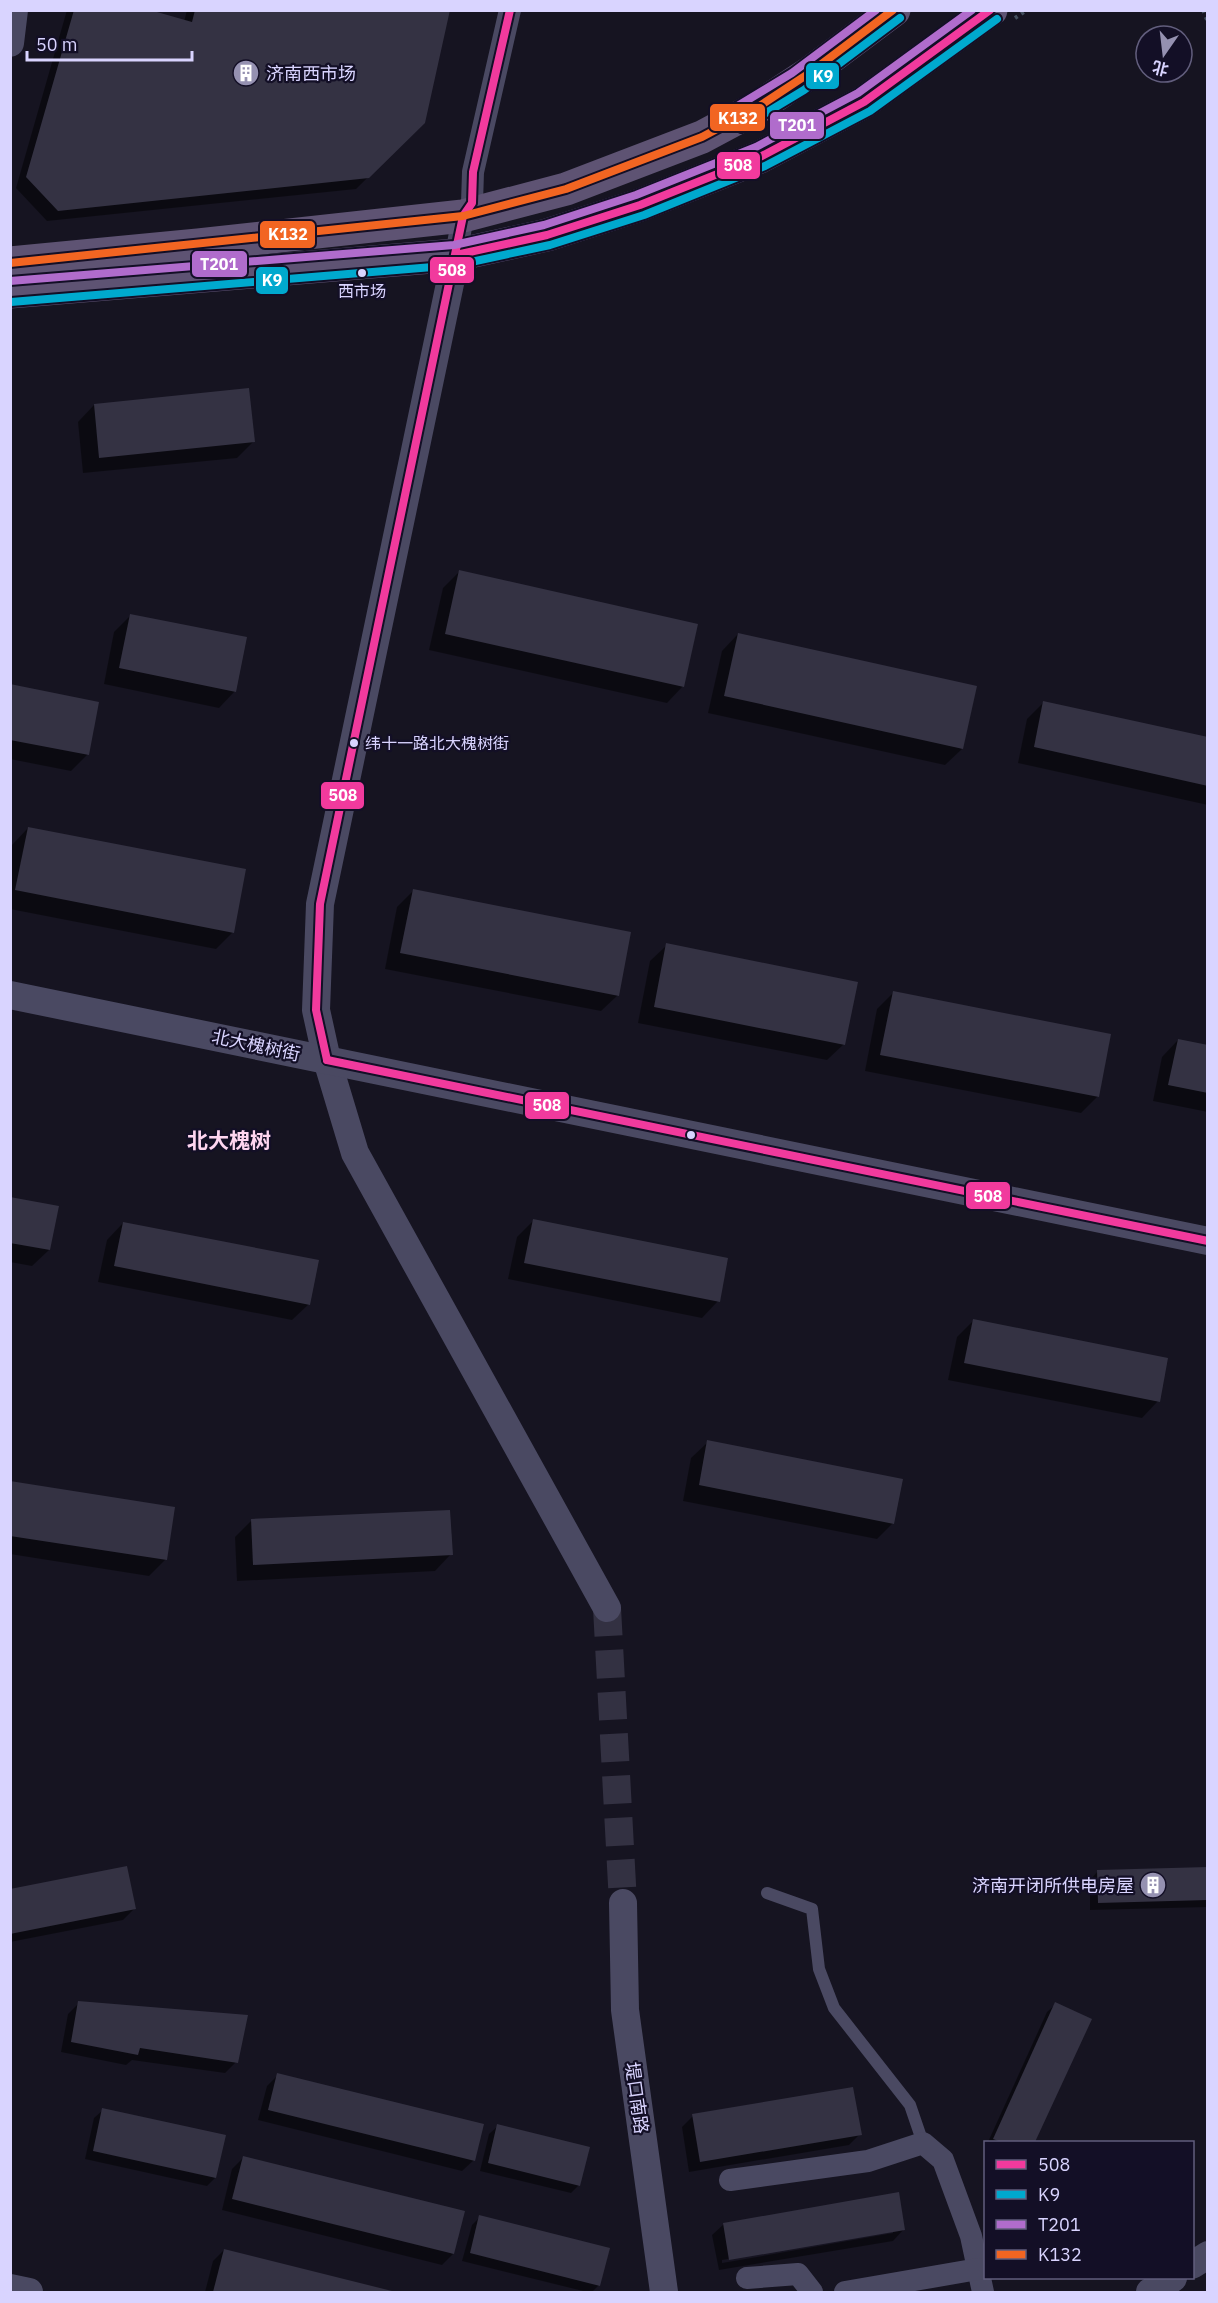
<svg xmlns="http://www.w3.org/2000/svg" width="1218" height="2303" font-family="'IBM Plex Sans','Noto Sans SC',sans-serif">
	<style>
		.shadow { fill: #0007; fill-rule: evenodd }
		.building { fill: #343243 }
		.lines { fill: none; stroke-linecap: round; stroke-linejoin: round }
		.tertiary-tunnel { stroke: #333142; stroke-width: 28; stroke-dasharray: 28 14; stroke-linecap: butt }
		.path { stroke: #44505f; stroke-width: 4; stroke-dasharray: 3 4.5; stroke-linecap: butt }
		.service { stroke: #4a4962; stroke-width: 12 }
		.minor { stroke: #4a4962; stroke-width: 22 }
		.tertiary { stroke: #4a4962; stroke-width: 28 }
		.primary { stroke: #5e5373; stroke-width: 33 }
		.bus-1-casing { stroke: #130f26; stroke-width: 12 }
		.bus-2-casing { stroke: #130f26; stroke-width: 12 }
		.bus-3-casing { stroke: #130f26; stroke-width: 12 }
		.bus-4-casing { stroke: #130f26; stroke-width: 12 }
		.bus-1 { stroke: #f13a9d; stroke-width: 8 }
		.bus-2 { stroke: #00a9ce; stroke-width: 8 }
		.bus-3 { stroke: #b06ccc; stroke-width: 8 }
		.bus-4 { stroke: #f26522; stroke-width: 8 }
		.bus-dot { fill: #d9d4ff; stroke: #130f26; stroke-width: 2 }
		.labels { text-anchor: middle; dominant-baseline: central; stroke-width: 4.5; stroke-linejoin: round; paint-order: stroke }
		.bus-label { font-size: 16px; fill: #d9d4ff; stroke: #130f26 }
		.poi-label { font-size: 18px; fill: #d9d4ff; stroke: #130f26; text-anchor: start }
		.street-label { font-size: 18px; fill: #d9d4ff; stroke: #130f26 }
		.quarter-label { font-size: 21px; font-weight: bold; fill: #ffd6f0; stroke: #130f26 }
		.line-badge { stroke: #130f26; stroke-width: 2 }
		.badge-label { font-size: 16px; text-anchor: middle; font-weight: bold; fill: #fff }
	</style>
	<rect width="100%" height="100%" fill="#161421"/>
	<!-- shadow -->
	<g class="shadow">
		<path d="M67 10H145L184 22 187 10H449L424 122 356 189 47 221 16 188Z"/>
		<path d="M94 405 253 442 237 458 83 473 78 422Z"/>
		<path d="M459 572 683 686 667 703 429 650 443 588Z"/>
		<path d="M131 615 235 691 219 708 104 684 114 632Z"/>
		<path d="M738 634 962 749 945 765 708 713 722 651Z"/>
		<path d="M10 685 98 703 87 755 71 771 10 759Z"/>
		<path d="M1044 702 1208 739V805L1018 763 1027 719Z"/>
		<path d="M28 828 233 932 216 949 10 909 12 845Z"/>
		<path d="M413 891 618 995 601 1011 385 969 397 907Z"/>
		<path d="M667 945 844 1044 827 1060 638 1023 650 961Z"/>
		<path d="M893 993 1098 1096 1081 1113 865 1071 877 1009Z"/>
		<path d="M1178 1040 1208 1046V1112L1153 1101 1162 1057Z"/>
		<path d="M10 1198 49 1250 32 1266 10 1262Z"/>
		<path d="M533 1221 718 1301 702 1318 508 1279 517 1237Z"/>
		<path d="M123 1223 309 1304 292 1320 98 1282 107 1240Z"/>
		<path d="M973 1321 1158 1401 1142 1418 948 1380 957 1337Z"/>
		<path d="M708 1442 893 1523 877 1539 683 1501 691 1458Z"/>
		<path d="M10 1483 166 1559 149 1576 10 1554Z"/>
		<path d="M251 1521 451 1554 435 1571 237 1581 235 1537Z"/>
		<path d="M1208 1868V1907L1090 1910V1880L1098 1871Z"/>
		<path d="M10 1890 134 1909 123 1920 10 1942Z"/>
		<path d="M79 2003 236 2062 225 2073 132 2060 126 2065 61 2052 68 2014Z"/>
		<path d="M1056 2004 1090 2019 1033 2142H988L1047 2012Z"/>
		<path d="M278 2075 474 2160 462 2171 258 2120 267 2086Z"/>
		<path d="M103 2110 215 2178 207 2186 85 2159 94 2118Z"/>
		<path d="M693 2116 860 2134 849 2145 689 2172 682 2127Z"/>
		<path d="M498 2126 579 2185 571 2193 480 2171 489 2134Z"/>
		<path d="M243 2158 453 2254 442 2265 222 2210 232 2169Z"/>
		<path d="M480 2217 599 2285 592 2292H587L462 2261 472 2225Z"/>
		<path d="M724 2224 904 2229 893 2241 719 2270 712 2235ZM893 2230V2233L722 2263V2260Z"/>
		<path d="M224 2250 393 2292H205L213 2261Z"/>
	</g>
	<!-- building -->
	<g class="building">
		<path d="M74 10H150L192 22 195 10H450L425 123 369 178 58 211 26 177Z"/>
		<path d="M249 388 255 442 99 458 94 404Z"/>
		<path d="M459 570 698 624 684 687 445 634Z"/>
		<path d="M130 614 247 637 236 692 119 668Z"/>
		<path d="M738 633 977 686 963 749 724 696Z"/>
		<path d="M10 684 99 702 89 755 10 740Z"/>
		<path d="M1043 701 1208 737V786L1034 747Z"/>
		<path d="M28 827 246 869 234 933 15 890Z"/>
		<path d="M413 889 631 932 619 996 400 953Z"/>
		<path d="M666 943 858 982 845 1045 654 1007Z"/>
		<path d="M893 991 1111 1034 1099 1097 880 1055Z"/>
		<path d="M1178 1039 1208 1045V1093L1168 1085Z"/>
		<path d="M10 1197 59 1206 50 1250 10 1243Z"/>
		<path d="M533 1219 728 1258 720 1302 524 1263Z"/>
		<path d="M123 1222 319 1260 310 1305 114 1266Z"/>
		<path d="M973 1319 1168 1358 1160 1402 964 1363Z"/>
		<path d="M707 1440 903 1479 894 1524 699 1485Z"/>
		<path d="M10 1481 175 1507 167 1560 10 1536Z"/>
		<path d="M450 1510 453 1555 253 1565 251 1519Z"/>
		<path d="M127 1866 136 1909 10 1934V1889Z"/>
		<path d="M1208 1867V1900L1098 1903 1097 1870Z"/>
		<path d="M78 2001 248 2015 238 2063 140 2048 138 2055 71 2042Z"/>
		<path d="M1055 2002 1092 2019 1035 2142H1001L993 2139Z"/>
		<path d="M277 2073 484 2124 475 2161 268 2110Z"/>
		<path d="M853 2087 862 2135 700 2162 692 2114Z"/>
		<path d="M102 2108 226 2135 216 2178 93 2151Z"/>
		<path d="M497 2124 590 2147 580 2186 488 2163Z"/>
		<path d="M243 2156 465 2211 454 2254 232 2199Z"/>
		<path d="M899 2192 905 2230 729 2260 723 2223Z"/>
		<path d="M479 2215 610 2248 600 2286 470 2253Z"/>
		<path d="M224 2249 396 2292H213Z"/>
	</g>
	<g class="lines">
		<!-- tertiary-tunnel -->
		<path class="tertiary-tunnel" d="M607 1608 623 1903"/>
		<!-- path -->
		<g class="path">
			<path d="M1203 10 1208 22"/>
			<path d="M1015 18 1027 10"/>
		</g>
		<!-- service -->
		<path class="service" d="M767 1893 812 1909 819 1969 834 2008 910 2105 923 2143"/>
		<!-- minor -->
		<g class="minor">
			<path d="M456 255 463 216 472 203 473 172 510 10"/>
			<path d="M730 2180 868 2161 923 2143 943 2160 971 2236 983 2292"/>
			<path d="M747 2278 798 2274 812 2292"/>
			<path d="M845 2292 978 2269"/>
		</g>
		<!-- tertiary -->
		<g class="tertiary">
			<path d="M10 43 14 10"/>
			<path d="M456 255 320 904 316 1010 327 1060 355 1153 607 1608"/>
			<path d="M10 995 1208 1241"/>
			<path d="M623 1903 625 2010 664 2292"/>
			<path d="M1192 2265 1208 2255"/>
			<path d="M10 2288 29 2292"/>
			<path d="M1150 2292 1173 2278"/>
		</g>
		<!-- primary -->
		<g class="primary">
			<path d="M10 263 198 245 463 216 566 189 702 137 758 107 811 72 894 10"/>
			<path d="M10 292 456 255 547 235 640 205 760 157 864 102 991 10"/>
		</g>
		<defs>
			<g id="bus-1">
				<path d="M456 255 547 235 640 205 760 157 864 102 990 10"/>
				<path d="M327 1060 316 1010 320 904 463 216 472 203 473 172 510 10"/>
				<path d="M327 1060 1208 1241"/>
			</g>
			<g id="bus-2">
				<path d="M741 128 804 90 900 18"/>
				<path d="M11 302 457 265 550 245 644 215 765 166 870 111 997 19"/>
			</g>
			<g id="bus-3">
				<path d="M731 110 792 73 876 10"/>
				<path d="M10 281 454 245 544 225 636 195 756 147 858 93 972 10"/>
			</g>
			<path id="bus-4" d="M10 263 463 216 566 189 702 137 758 107 811 72 893 10"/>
		</defs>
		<!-- bus-1 casing -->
		<use href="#bus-1" class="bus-1-casing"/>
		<!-- bus-2 casing -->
		<use href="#bus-2" class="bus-2-casing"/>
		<!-- bus-3 casing -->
		<use href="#bus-3" class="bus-3-casing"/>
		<!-- bus-4 casing -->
		<use href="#bus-4" class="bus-4-casing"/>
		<!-- bus-1 -->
		<use href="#bus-1" class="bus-1"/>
		<!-- bus-2 -->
		<use href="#bus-2" class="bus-2"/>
		<!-- bus-3 -->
		<use href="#bus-3" class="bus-3"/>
		<!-- bus-4 -->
		<use href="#bus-4" class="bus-4"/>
	</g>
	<!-- icons -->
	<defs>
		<symbol id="building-disc" viewBox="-11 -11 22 22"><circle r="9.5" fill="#9591b1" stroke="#130f26"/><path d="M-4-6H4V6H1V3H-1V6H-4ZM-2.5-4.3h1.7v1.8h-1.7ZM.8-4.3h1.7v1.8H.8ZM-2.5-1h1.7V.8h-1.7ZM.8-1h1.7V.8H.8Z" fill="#fff"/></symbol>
	</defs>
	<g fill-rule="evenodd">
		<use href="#building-disc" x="231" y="58" width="30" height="30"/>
		<use href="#building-disc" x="1138" y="1870" width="30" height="30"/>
	</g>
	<!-- markers -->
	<g class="bus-dot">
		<circle cx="362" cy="273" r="5"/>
		<circle cx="354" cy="743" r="5"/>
		<circle cx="691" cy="1135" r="5"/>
	</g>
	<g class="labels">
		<!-- bus labels -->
		<g class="bus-label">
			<text x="362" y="291">西市场</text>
			<text x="365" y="743" text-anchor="start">纬十一路北大槐树街</text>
		</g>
		<!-- poi labels -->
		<g class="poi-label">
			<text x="266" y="73">济南西市场</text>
			<text x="1134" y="1885" text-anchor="end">济南开闭所供电房屋</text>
		</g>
		<!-- street labels -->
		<g class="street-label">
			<text transform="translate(256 1045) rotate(12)">北大槐树街</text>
			<text transform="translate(637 2098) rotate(82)">堤口南路</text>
		</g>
		<!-- quarter labels -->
		<g class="quarter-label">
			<text x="229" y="1140">北大槐树</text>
		</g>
	</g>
	<g class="line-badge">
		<rect x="805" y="62" width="35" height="28" rx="6" fill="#00a9ce"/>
		<rect x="709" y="103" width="57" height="29" rx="6" fill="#f26522"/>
		<rect x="769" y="111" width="56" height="29" rx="6" fill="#b06ccc"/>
		<rect x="716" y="151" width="45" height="29" rx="6" fill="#f13a9d"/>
		<rect x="259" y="220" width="57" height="29" rx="6" fill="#f26522"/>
		<rect x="191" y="250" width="57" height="28" rx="6" fill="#b06ccc"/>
		<rect x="429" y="256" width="46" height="28" rx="6" fill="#f13a9d"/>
		<rect x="255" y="266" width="34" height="29" rx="6" fill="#00a9ce"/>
		<rect x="320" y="781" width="45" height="29" rx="6" fill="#f13a9d"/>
		<rect x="524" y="1091" width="46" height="29" rx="6" fill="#f13a9d"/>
		<rect x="965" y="1181" width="46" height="29" rx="6" fill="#f13a9d"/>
	</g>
	<g class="badge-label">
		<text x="823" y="82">K9</text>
		<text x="738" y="124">K132</text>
		<text x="797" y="131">T201</text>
		<text x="738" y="171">508</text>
		<text x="288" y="240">K132</text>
		<text x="219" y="270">T201</text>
		<text x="452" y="276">508</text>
		<text x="272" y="286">K9</text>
		<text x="343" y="801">508</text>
		<text x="547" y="1111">508</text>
		<text x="988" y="1202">508</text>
	</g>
	<!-- border -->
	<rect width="1218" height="2303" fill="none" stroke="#d9d4ff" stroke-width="24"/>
	<!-- legend -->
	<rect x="984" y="2141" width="210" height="138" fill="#130f26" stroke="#625e7d" stroke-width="1.5"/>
	<rect x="996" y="2160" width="30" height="9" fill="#f13a9d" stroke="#625e7d" stroke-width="1.5"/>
	<text x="1038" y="2171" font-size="18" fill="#d9d4ff">508</text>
	<rect x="996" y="2190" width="30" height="9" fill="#00a9ce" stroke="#625e7d" stroke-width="1.5"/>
	<text x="1038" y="2201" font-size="18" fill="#d9d4ff">K9</text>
	<rect x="996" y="2220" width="30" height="9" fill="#b06ccc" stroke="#625e7d" stroke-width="1.5"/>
	<text x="1038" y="2231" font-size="18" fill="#d9d4ff">T201</text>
	<rect x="996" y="2250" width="30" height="9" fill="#f26522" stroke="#625e7d" stroke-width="1.5"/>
	<text x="1038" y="2261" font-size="18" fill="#d9d4ff">K132</text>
	<!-- north arrow -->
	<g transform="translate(1164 54) rotate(194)"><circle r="28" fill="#130f26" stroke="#625e7d" stroke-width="1.5"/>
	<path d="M0-4.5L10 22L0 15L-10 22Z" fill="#9591b1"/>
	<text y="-9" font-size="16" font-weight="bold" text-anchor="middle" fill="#d9d4ff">北</text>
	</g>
	<!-- scale -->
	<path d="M27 51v9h165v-9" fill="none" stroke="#d9d4ff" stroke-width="3"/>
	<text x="36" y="51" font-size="18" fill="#d9d4ff" stroke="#130f26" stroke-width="4.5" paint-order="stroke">50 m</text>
</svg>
